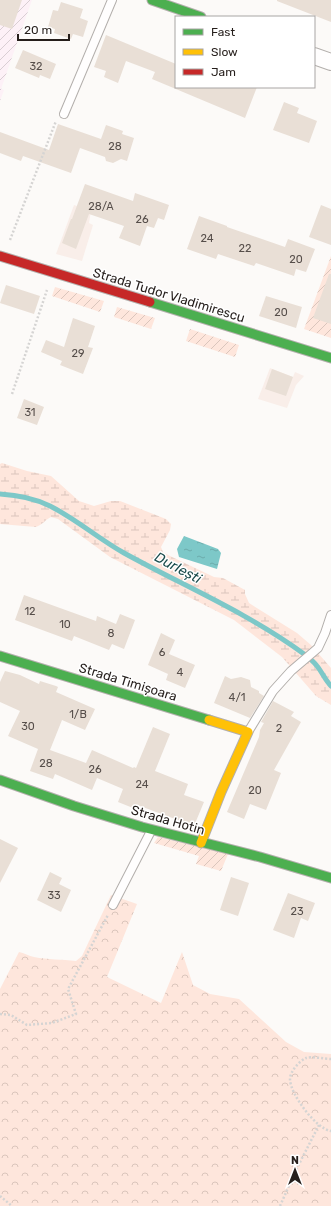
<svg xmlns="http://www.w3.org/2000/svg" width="331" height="1206" font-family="Rubik,sans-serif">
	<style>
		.built { fill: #f9eee9 }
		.industrial { fill: url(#industrial-furrows) }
		.forest { fill: url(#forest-crowns) }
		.wetland { fill: url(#wetland-marsh) }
		.garden { fill: url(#garden-furrows) }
		.water { fill: url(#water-ripples) }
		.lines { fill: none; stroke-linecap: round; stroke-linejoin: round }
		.stream { stroke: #7dc8c8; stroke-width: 5 }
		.building { fill: #e9dfd6 }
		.lane-casing { stroke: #b3afac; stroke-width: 10 }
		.street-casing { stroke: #b3afac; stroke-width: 18 }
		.fast-casing { stroke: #b3afac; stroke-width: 11 }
		.slow-casing { stroke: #b3afac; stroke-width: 11 }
		.jam-casing { stroke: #b3afac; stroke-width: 11 }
		.path { stroke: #d5d4d3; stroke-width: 2.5; stroke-dasharray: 2 2; stroke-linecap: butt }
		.lane { stroke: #fffefe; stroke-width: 8 }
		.street { stroke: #fffefe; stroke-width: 16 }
		.fast { stroke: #4caf50; stroke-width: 9 }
		.slow { stroke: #ffc107; stroke-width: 9 }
		.jam { stroke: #c62828; stroke-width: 9 }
		.labels { text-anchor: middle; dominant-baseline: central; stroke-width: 3; stroke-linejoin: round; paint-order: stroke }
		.number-label { font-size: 11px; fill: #564e4a }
		.street-label { font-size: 13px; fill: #251e1b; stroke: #fff }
		.water-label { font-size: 14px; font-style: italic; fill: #1b4b4b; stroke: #fff }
	</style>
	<defs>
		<pattern id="industrial-furrows" width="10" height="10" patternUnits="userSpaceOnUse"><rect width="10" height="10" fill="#fdf1f7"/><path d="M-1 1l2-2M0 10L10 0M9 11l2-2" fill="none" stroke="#d9ced3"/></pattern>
		<pattern id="forest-crowns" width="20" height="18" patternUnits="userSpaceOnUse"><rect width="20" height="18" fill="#fee6dc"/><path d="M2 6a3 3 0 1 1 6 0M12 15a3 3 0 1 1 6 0" fill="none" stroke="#dac5bc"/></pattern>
		<pattern id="wetland-marsh" width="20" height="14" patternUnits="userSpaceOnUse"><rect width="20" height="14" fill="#fee6dc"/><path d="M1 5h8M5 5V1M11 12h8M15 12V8" fill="none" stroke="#dac5bc"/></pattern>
		<pattern id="garden-furrows" width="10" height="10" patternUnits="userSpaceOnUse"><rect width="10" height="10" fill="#fee6dc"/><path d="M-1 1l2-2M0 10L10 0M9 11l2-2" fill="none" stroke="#dac5bc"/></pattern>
		<pattern id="water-ripples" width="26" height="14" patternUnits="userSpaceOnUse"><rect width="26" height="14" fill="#7dc8c8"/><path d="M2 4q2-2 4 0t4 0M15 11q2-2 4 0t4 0" fill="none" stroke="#6cabab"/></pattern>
	</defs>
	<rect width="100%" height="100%" fill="#fcfaf8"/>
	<!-- built -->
	<g class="built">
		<path d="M74 205 91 211 89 223 93 225 82 261 56 254Z"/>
		<path d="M270 368 293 377 295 372 304 376 296 385 287 408 258 399Z"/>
	</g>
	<!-- industrial -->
	<path class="industrial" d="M0 0H32L1 89 4 90 0 101Z"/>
	<!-- forest -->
	<path class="forest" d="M111 895 137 904 107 977 161 1003 182 952 193 985 210 994 239 999 286 1042 304 1052 331 1054V1206H0V989L19 952C24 953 29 956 34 957 48 960 62 959 76 961L82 956Z"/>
	<!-- wetland -->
	<path class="wetland" d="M2 463 27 471 51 476 79 501 94 506 111 501H120L166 519 171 524 170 530 161 547 163 552 170 556 214 577 223 578 245 590V594L249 603 297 633 311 645 331 668V705L316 696 282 657 234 620 110 557 58 519 51 517C45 520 42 525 36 527L0 524V464Z"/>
	<!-- garden -->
	<g class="garden">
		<path d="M331 256V338L304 329Z"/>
		<path d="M55 287 104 301 100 312 52 296Z"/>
		<path d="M117 307 155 318 151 329 114 317Z"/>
		<path d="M190 329 239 345 235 357 186 341Z"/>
		<path d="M158 837 228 854 221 871 196 864 199 856 154 843Z"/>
	</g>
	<!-- water -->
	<path class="water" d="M184 536 218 549 221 553 217 569 179 557 177 549Z"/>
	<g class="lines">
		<!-- stream -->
		<path class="stream" d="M0 494C17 495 34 498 50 506 76 519 99 539 124 553 184 586 248 613 304 654 308 657 314 662 317 666 322 672 325 680 331 686"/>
	</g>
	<!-- building -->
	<g class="building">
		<path d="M0 0H22L12 29 0 25Z"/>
		<path d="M277 0H331V22L277 1Z"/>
		<path d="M61 2 83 9 80 18 88 21 83 37 73 34 71 39 54 33 55 29 48 27 53 10 58 11Z"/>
		<path d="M106 35 176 64V87H257L245 118 152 79 155 72 126 61 118 83 104 77 106 71 94 67Z"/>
		<path d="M23 50 56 64 50 79 40 75 39 78 15 68Z"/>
		<path d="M284 102 299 108 297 113 317 121 309 143 273 130Z"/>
		<path d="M58 124 101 139 106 125 123 131 122 134 134 138 127 161 121 159 113 163 106 161 105 157 80 148 71 173 23 156 21 161 0 153V132L49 150Z"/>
		<path d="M85 184 133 201 135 193 169 205 164 220 158 218 154 228 147 226 140 246 119 238 124 226 89 214 76 249 62 243 71 219H72Z"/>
		<path d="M321 205 331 209V245L309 237Z"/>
		<path d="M199 216 227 226V227L285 247 288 239 315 249 306 272 296 269 294 276 256 263 254 266 218 254 216 259 187 249Z"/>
		<path d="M329 274H331V324L313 318Z"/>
		<path d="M6 285 40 296 34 314 0 303Z"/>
		<path d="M266 296 302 307 296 328 259 316Z"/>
		<path d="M73 318 95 326 88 347 93 348 83 374 60 365 62 361 41 352 46 340 64 347Z"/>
		<path d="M272 369 293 377 286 396 265 389Z"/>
		<path d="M24 399 44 407 37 425 17 418Z"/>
		<path d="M24 595 96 621 97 616 116 624 120 614 135 620 124 649 112 644 109 650 74 636 72 641 15 620Z"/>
		<path d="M161 633 175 640 169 654 195 665 185 688 166 680 168 674 148 665Z"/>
		<path d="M5 671 20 675 39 684 40 681 56 686 58 687 56 692 95 709 85 730 62 720 50 750 86 763 92 750 133 768 134 767 136 768 153 727 170 734 155 771 188 784 184 795 204 802 194 826 140 806 138 810 118 802 123 789 97 778 92 790 55 774 53 779 30 771 38 749 8 736 20 711 0 702V682Z"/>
		<path d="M225 676 231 679 241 677 250 680 251 687 259 691V693L264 696 250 718 214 703Z"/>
		<path d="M273 701 294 712 291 716 301 722 274 770 281 773 266 810 250 804 244 819 227 812 259 737 260 730 264 723 261 722Z"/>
		<path d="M0 839 18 848 0 883Z"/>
		<path d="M50 872 62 878 59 884 71 890 61 912 37 900Z"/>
		<path d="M231 877 249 883 238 916 220 910Z"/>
		<path d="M288 893 315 903 308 921 301 918 294 938 273 930Z"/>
	</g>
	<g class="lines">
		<defs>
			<g id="lane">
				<path d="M64 114 112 0"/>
				<path d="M248 732 273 691 291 671 318 648 325 633 331 615"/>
				<path d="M113 905 151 831"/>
			</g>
			<path id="street" d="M314 56 331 62"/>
			<g id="fast">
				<path d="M152 0 201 17"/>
				<path d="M150 302 331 358"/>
				<path d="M0 656 209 720"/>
				<path d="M0 780 74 806 142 827 260 857 331 878"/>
			</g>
			<path id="slow" d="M201 843 221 792 248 732 209 720"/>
			<path id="jam" d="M0 256 150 302"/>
		</defs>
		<!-- lane casing -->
		<use href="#lane" class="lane-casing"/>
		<!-- street casing -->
		<use href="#street" class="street-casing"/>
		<!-- fast casing -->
		<use href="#fast" class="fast-casing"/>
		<!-- slow casing -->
		<use href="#slow" class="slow-casing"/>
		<!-- jam casing -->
		<use href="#jam" class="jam-casing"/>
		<!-- path -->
		<g class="path">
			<path d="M10 240 56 121"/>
			<path d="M12 394 47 290"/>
			<path d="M0 1014 11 1015 27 1025 52 1023 76 1014 68 989 108 915"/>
			<path d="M331 1059C325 1059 311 1056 306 1058 299 1061 290 1072 290 1079 290 1094 316 1129 331 1131"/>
			<path d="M0 1196 12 1206"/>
			<path d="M280 1206 296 1170 319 1125"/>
		</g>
		<!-- lane -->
		<use href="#lane" class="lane"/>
		<!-- street -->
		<use href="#street" class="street"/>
		<!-- fast -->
		<use href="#fast" class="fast"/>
		<!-- slow -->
		<use href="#slow" class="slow"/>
		<!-- jam -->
		<use href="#jam" class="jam"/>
	</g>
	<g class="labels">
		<!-- number labels -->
		<g class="number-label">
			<text x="36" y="66">32</text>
			<text x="115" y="146">28</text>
			<text x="101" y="206">28/A</text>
			<text x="142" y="219">26</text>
			<text x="207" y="238">24</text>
			<text x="245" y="248">22</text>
			<text x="296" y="259">20</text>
			<text x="281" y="312">20</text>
			<text x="78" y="353">29</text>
			<text x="30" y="412">31</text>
			<text x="30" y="611">12</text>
			<text x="65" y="624">10</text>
			<text x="111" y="633">8</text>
			<text x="162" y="652">6</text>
			<text x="180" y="672">4</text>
			<text x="237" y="697">4/1</text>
			<text x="78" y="714">1/B</text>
			<text x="28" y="726">30</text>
			<text x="279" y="728">2</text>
			<text x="46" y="763">28</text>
			<text x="95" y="769">26</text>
			<text x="142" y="784">24</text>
			<text x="255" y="790">20</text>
			<text x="54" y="895">33</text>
			<text x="297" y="911">23</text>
		</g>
		<!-- street labels -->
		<g class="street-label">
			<text transform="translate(169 295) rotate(17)">Strada Tudor Vladimirescu</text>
			<text transform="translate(128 682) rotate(17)">Strada Timișoara</text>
			<text transform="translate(168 820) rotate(16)">Strada Hotin</text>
		</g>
		<!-- water labels -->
		<g class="water-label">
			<text transform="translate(178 568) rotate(28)">Durlești</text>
		</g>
	</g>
	<!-- legend -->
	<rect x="175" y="16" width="140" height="72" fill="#ffffff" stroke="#a8a5a4"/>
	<rect x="183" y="29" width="20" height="6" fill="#4caf50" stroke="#a8a5a4"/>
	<text x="211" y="36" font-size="12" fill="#251e1b">Fast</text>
	<rect x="183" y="49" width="20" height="6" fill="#ffc107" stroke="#a8a5a4"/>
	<text x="211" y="56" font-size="12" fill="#251e1b">Slow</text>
	<rect x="183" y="69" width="20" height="6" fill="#c62828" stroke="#a8a5a4"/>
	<text x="211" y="76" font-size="12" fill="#251e1b">Jam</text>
	<!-- north arrow -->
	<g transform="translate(295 1170)" stroke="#ffffff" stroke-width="3" paint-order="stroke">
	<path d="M0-3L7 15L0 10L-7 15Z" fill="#251e1b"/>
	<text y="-6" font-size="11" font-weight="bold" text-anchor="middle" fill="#251e1b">N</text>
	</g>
	<!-- scale -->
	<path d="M18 34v6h51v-6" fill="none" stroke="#251e1b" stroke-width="2"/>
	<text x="24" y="34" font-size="12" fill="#251e1b" stroke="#ffffff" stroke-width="3" paint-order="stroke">20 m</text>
</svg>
